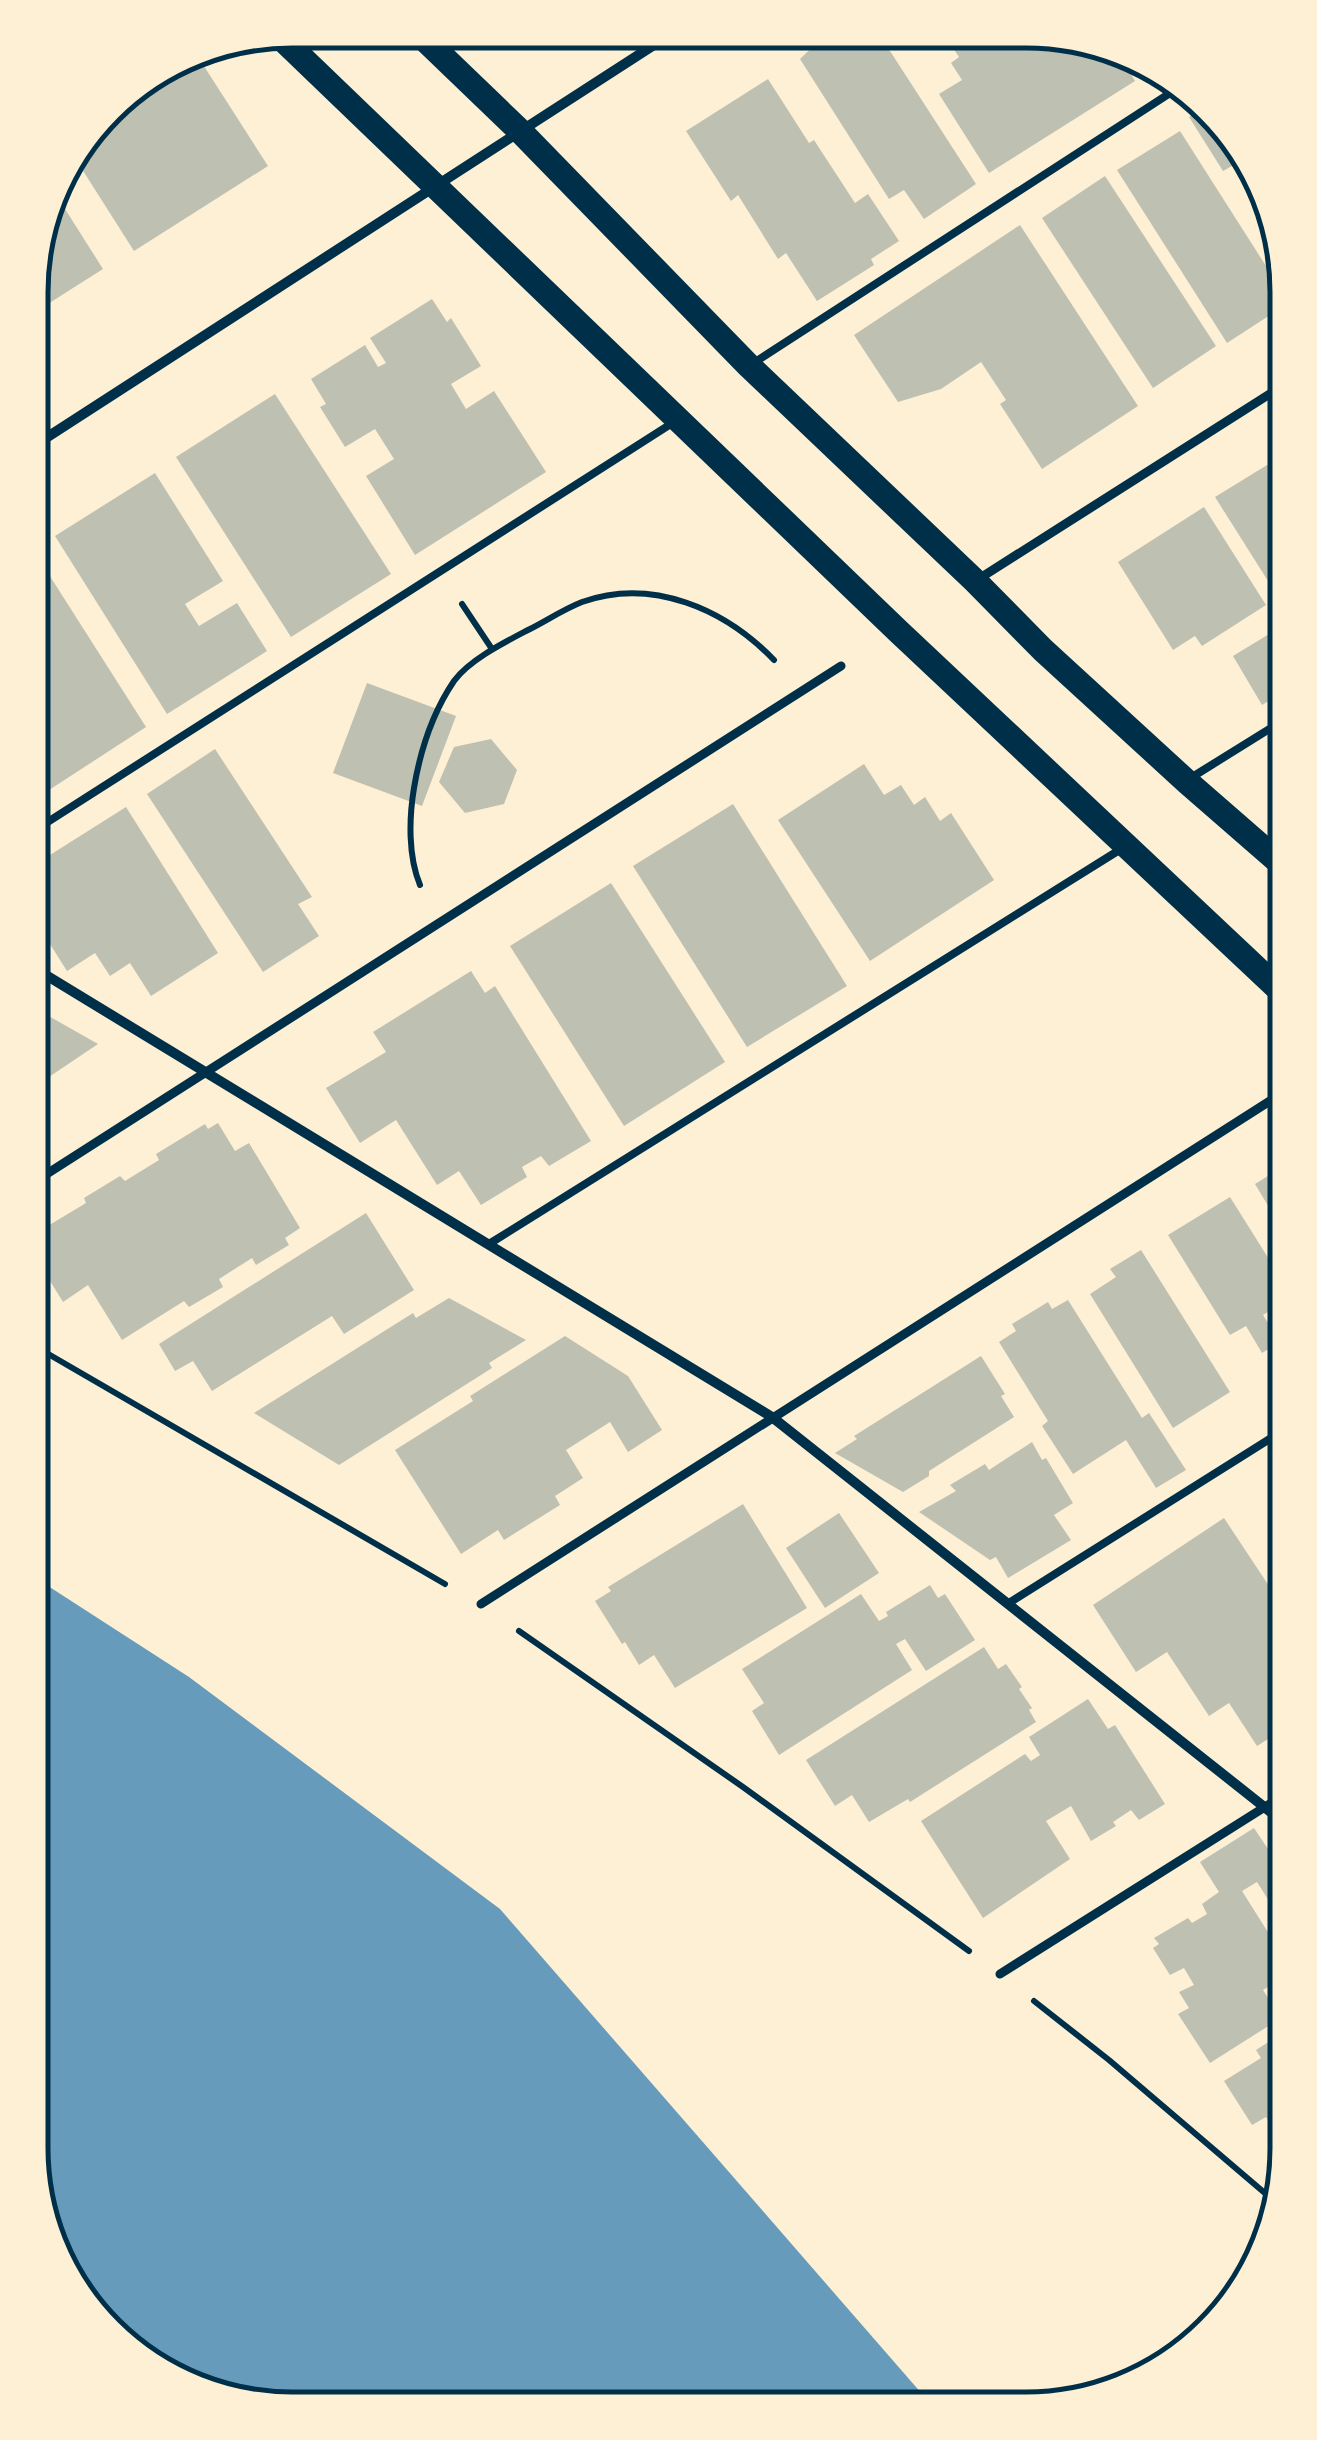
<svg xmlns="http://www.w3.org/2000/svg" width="1317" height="2440" font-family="Literata,serif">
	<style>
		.water { fill: #669bbc }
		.building { fill: #bec0b2 }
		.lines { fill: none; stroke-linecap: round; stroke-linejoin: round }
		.path { stroke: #003049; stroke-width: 6 }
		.service { stroke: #003049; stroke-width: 8 }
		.pedestrian { stroke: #003049; stroke-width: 9 }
		.minor { stroke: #003049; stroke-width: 10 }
		.primary { stroke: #003049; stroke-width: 25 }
		.rim { fill: none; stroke: #003049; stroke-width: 5 }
	</style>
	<rect width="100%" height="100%" fill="#fdf0d5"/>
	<!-- water -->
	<path class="water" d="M31 1575 189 1677 500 1909 936 2410 257 2408 120 2345 44 2233 30 2148Z"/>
	<!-- building -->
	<g class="building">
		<path d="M827 33 879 34 976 184 924 219 904 190 889 199 800 59Z"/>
		<path d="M944 34 1076 35 1120 56 1135 81 989 173 939 94 962 80 951 63 959 57Z"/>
		<path d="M193 49 268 166 134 251 73 155 119 95Z"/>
		<path d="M768 79 809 143 814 140 855 203 868 194 899 241 871 259 874 265 817 301 786 253 778 259 738 195 731 201 686 131Z"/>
		<path d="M1205 107 1273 207 1278 239 1232 166 1223 171 1189 117Z"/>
		<path d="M1180 131 1287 299V304L1227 343 1117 170Z"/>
		<path d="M1105 176 1216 346 1153 388 1042 218Z"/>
		<path d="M53 190 103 269 32 314V258Z"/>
		<path d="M1020 225 1138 406 1042 469 1000 404 1006 400 981 362 941 389 898 402 854 335Z"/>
		<path d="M432 299 447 322 451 318 481 366 451 384 466 409 494 391 546 472 415 555 366 476 394 459 375 429 345 447 320 407 326 404 311 379 365 345 378 367 386 363 370 338Z"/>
		<path d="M275 394 391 574 291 637 176 457Z"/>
		<path d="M1282 456 1287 464V611L1215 497Z"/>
		<path d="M155 473 223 581 185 604 199 626 237 603 267 651 167 714 55 536Z"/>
		<path d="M1204 507 1266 605 1202 646 1195 636 1173 650 1118 562Z"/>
		<path d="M32 548 146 727 46 792 32 770Z"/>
		<path d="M1284 625 1287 629V690L1262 705 1233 656Z"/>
		<path d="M367 683 456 716 422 806 333 773Z"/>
		<path d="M491 739 517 770 504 804 465 813 439 782 454 747Z"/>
		<path d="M215 749 312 897 298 904 319 936 263 972 147 794Z"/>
		<path d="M864 764 884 795 901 785 914 805 925 797 940 821 951 813 994 880 870 961 778 820Z"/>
		<path d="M733 804 847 986 747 1047 633 866Z"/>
		<path d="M126 807 218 953 151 996 130 963 110 976 95 953 67 971 50 944 38 951 31 941V867Z"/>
		<path d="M611 883 725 1062 624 1126 510 946Z"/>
		<path d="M471 971 485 993 495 986 591 1141 549 1166 541 1156 522 1167 527 1177 481 1205 459 1171 437 1185 396 1120 360 1143 326 1088 386 1052 373 1032Z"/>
		<path d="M31 1006 98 1044 31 1089Z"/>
		<path d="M218 1123 235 1151 249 1143 300 1228 285 1238 289 1245 256 1265 252 1258 219 1279 223 1287 189 1307 184 1301 122 1340 88 1285 63 1302 31 1250V1236L86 1203 84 1198 120 1176 125 1181 159 1160 156 1154 205 1124 208 1129Z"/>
		<path d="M1287 1164V1237L1255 1184Z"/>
		<path d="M1230 1197 1287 1288V1300L1263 1315 1280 1342 1262 1353 1246 1326 1230 1335 1168 1235Z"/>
		<path d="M366 1213 414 1290 344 1334 332 1316 212 1391 193 1361 175 1371 159 1344Z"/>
		<path d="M1141 1250 1230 1392 1173 1428 1090 1294 1116 1277 1110 1269Z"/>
		<path d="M449 1298 526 1340 489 1363 492 1368 339 1465 254 1413 413 1313 416 1318Z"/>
		<path d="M1068 1300 1142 1418 1149 1413 1186 1470 1156 1488 1126 1440 1073 1474 1042 1426 1048 1421 999 1342 1016 1331 1012 1324 1048 1302 1052 1309Z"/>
		<path d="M565 1336 628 1376 662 1430 628 1452 610 1422 566 1450 583 1478 555 1496 560 1505 504 1540 498 1530 461 1554 395 1450 473 1401 470 1396Z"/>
		<path d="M981 1356 1005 1394 1001 1396 1014 1417 929 1471V1476L903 1492 835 1453 857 1439 854 1436Z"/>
		<path d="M1032 1442 1042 1460 1046 1458 1073 1503 1054 1515 1071 1540 1008 1578 996 1557 990 1560 919 1512 956 1491 950 1485 985 1464 989 1470Z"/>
		<path d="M743 1504 807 1608 675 1688 654 1655 639 1665 625 1642 622 1644 595 1601 611 1591 608 1587Z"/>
		<path d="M839 1513 879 1573 825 1608 786 1548Z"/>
		<path d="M1224 1518 1287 1613V1727L1257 1746 1229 1703 1209 1716 1167 1652 1136 1672 1093 1605Z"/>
		<path d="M1287 1559V1580L1277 1565Z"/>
		<path d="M930 1585 938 1598 945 1594 975 1640 926 1671 905 1639 896 1644 912 1670 779 1755 752 1711 764 1703 742 1669 861 1594 879 1621 888 1616 886 1612Z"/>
		<path d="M984 1647 998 1669 1006 1664 1022 1687 1019 1689 1032 1708 1029 1710 1036 1722 910 1802 908 1799 869 1822 852 1795 835 1806 806 1760Z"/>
		<path d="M1088 1699 1108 1729 1115 1725 1165 1804 1139 1820 1131 1810 1113 1822 1116 1826 1091 1841 1071 1806 1046 1821 1070 1859 983 1918 921 1821 1025 1754 1031 1761 1040 1755 1029 1737Z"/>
		<path d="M1254 1828 1278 1864 1286 1858V1928L1257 1882 1242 1891 1271 1937 1275 1933 1286 1950V1976L1263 1990 1281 2018 1210 2063 1178 2014 1189 2008 1179 1992 1194 1985 1184 1968 1170 1975 1153 1948 1159 1944 1154 1938 1188 1918 1192 1923 1207 1914 1202 1904 1219 1892 1200 1862Z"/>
		<path d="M1286 2031V2143L1283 2145 1266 2117 1252 2125 1224 2081 1261 2058 1256 2050Z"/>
	</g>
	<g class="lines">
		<!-- path -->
		<g class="path">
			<path d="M462 604 492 649"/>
			<path d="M420 885C408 856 409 818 414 788 420 752 433 712 454 681 469 660 505 642 528 630 546 621 564 609 582 602 652 577 725 609 774 660"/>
			<path d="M31 1344 445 1584"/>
			<path d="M519 1631 743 1787 969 1951"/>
			<path d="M1034 2001 1109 2060 1273 2200"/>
		</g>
		<!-- service -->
		<g class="service">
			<path d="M752 364 1181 86"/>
			<path d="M1189 779 1287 718"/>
			<path d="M32 832 674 422"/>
			<path d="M489 1244 1121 849"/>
			<path d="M1009 1603 1287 1428"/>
		</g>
		<!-- pedestrian -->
		<g class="pedestrian">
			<path d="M977 580 1287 383"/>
			<path d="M31 1184 841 666"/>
			<path d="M481 1604 1287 1090"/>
			<path d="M1000 1974 1287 1793"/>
		</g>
		<!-- minor -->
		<g class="minor">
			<path d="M32 447 674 32"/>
			<path d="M31 966 772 1417 1287 1825"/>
		</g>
		<!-- primary -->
		<g class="primary">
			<path d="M416 31 521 132 749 366 975 581 1043 650 1186 781 1287 869"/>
			<path d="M276 33 898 631 1287 997"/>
		</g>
	</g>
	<!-- crop -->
	<path d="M0 0H1317V2440H0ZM292 48H1026A244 244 0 0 1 1270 292V2148A244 244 0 0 1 1026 2392H292A244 244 0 0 1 48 2148V292A244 244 0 0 1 292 48Z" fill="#fdf0d5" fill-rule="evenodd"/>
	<path class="rim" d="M292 48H1026A244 244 0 0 1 1270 292V2148A244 244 0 0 1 1026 2392H292A244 244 0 0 1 48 2148V292A244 244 0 0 1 292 48Z"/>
</svg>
